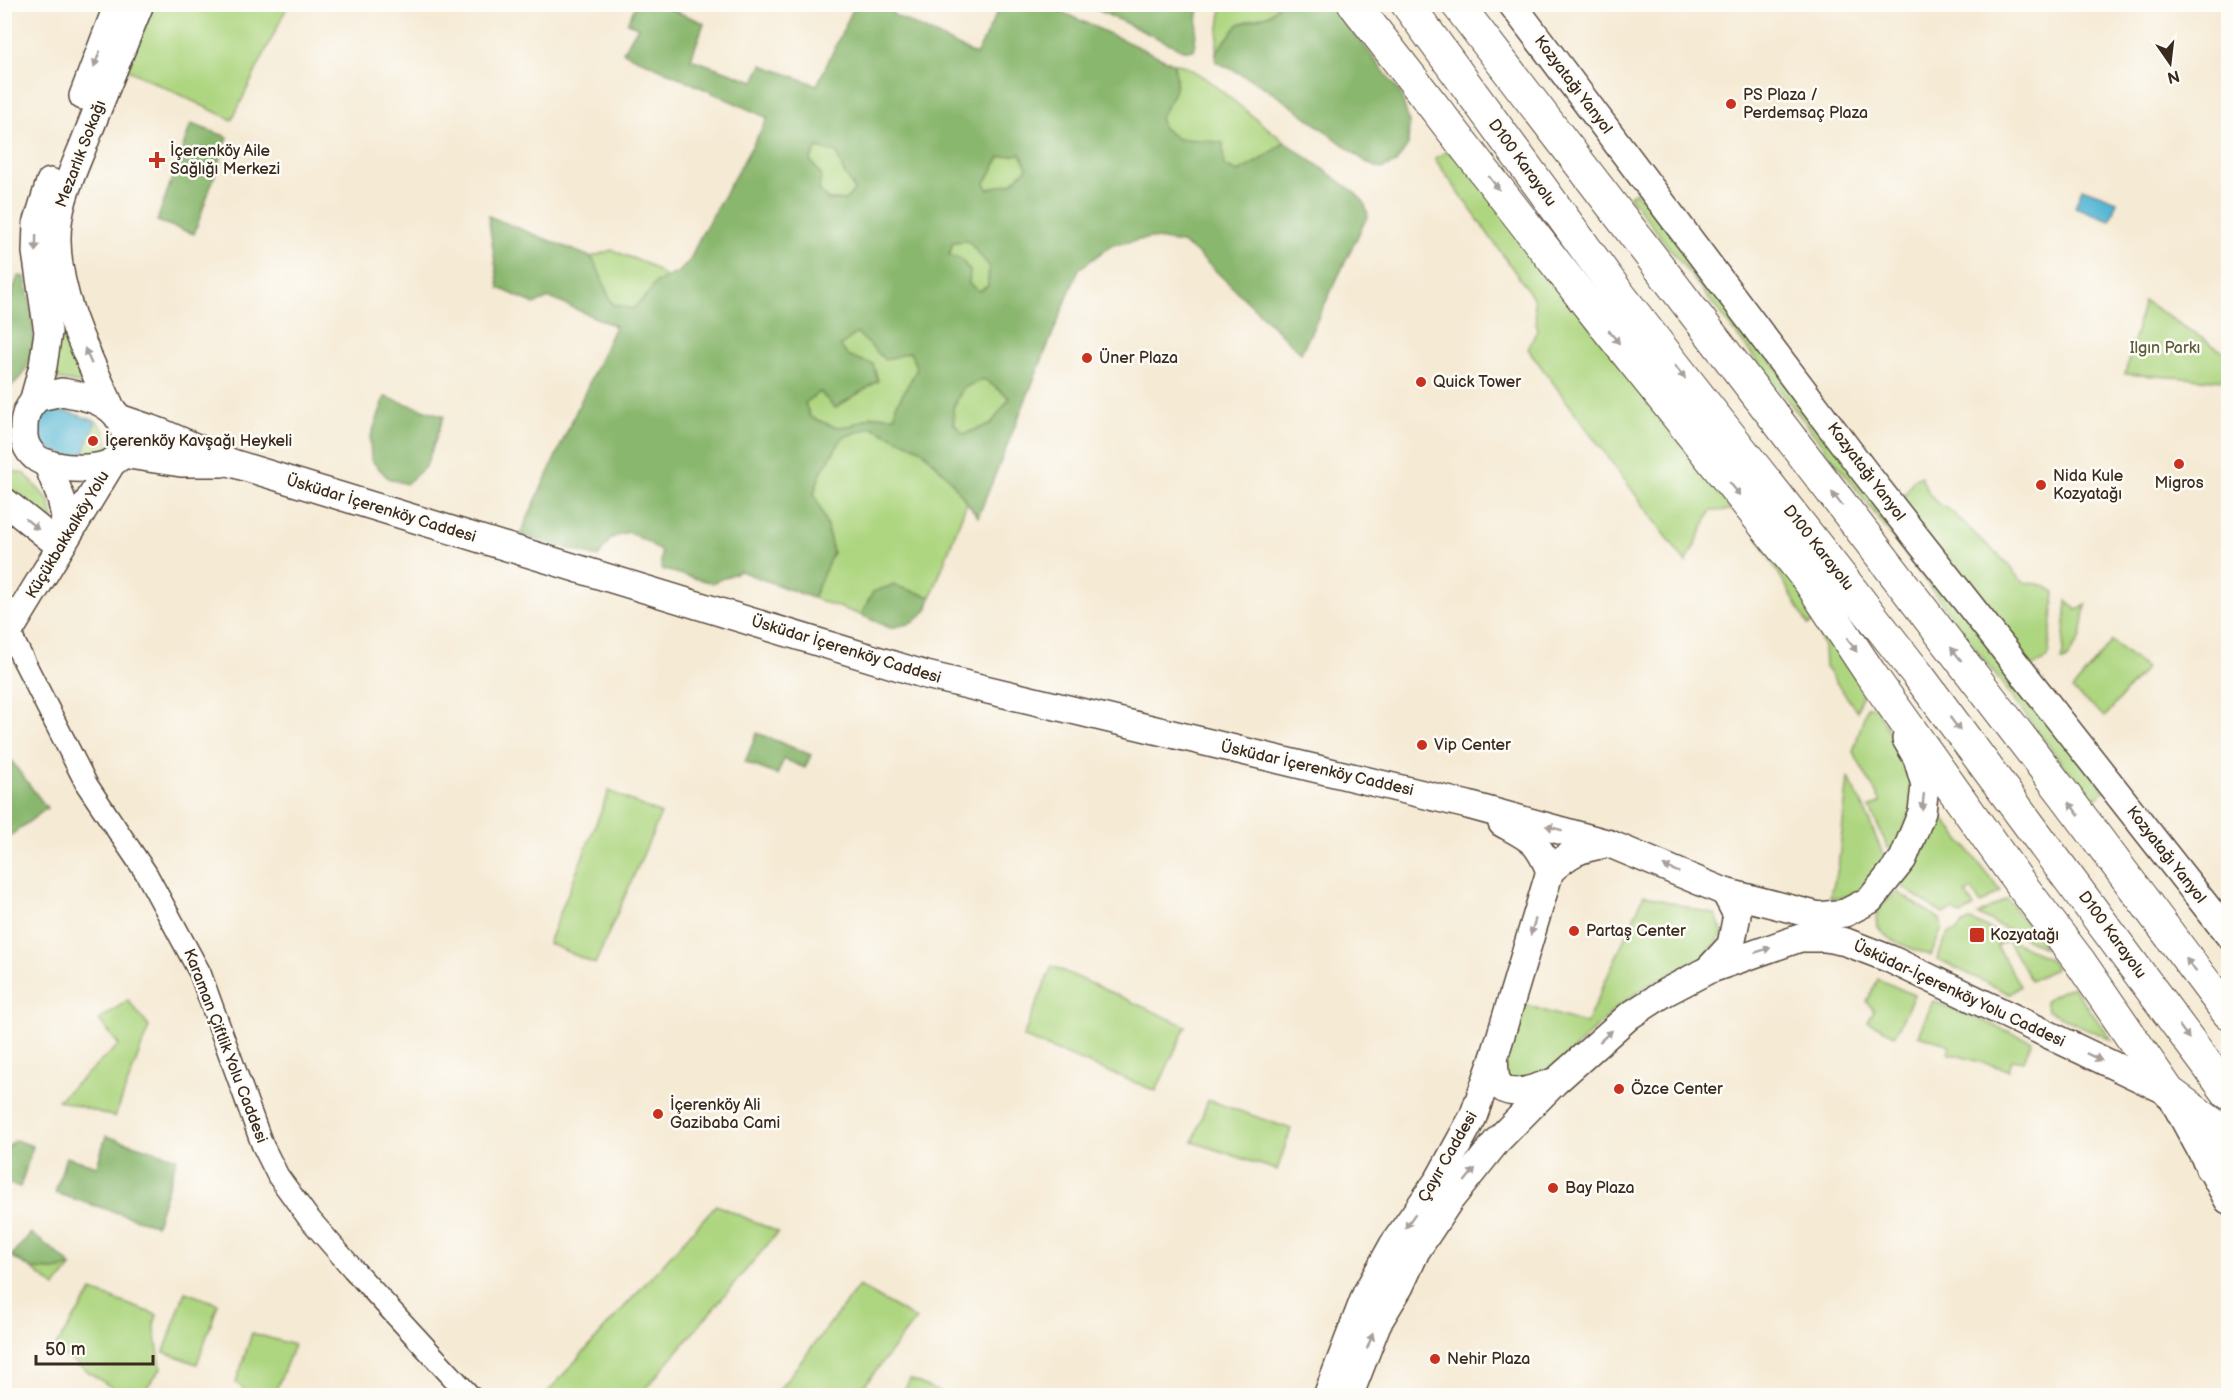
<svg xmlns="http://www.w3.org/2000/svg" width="2233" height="1400" font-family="'Balsamiq Sans',sans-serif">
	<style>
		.green { fill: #aed680; stroke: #74804f; stroke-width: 1.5 }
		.forest { fill: #8ab76e; stroke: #627046; stroke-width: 1.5; fill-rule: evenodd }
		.water { fill: #55b6d4; stroke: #487079; stroke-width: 1.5 }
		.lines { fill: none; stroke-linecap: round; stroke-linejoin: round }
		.minor-casing { stroke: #574739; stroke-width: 24 }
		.major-casing { stroke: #574739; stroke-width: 30 }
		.highway-casing { stroke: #574739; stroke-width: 34 }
		.minor { stroke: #fff; stroke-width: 21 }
		.major { stroke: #fff; stroke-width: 27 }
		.highway { stroke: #fff; stroke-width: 32 }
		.oneway { fill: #a79f9a }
		.poi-dot { fill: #c8321e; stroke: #fdfcf7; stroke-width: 2 }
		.labels { text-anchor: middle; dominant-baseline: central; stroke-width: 5; stroke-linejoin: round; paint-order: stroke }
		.street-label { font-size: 16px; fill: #3b2a1e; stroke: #fdfcf7 }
		.poi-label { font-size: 16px; fill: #3b2a1e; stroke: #fdfcf7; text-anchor: start }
		.park-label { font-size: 16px; fill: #5e5e3b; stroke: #fdfcf7 }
	</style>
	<rect width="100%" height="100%" fill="#fdfcf7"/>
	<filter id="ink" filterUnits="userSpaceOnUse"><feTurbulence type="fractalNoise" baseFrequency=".0167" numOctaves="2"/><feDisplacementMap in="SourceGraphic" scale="12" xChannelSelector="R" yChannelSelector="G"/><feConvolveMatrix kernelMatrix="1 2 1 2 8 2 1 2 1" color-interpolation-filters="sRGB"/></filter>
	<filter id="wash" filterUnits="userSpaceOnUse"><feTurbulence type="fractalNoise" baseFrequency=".008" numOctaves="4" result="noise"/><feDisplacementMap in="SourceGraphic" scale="24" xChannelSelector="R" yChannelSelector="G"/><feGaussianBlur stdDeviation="1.35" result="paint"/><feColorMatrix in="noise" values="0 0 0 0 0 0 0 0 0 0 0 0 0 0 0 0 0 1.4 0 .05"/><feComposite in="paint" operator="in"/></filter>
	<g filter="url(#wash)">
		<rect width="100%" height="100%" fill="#f5ead4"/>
		<!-- green -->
		<g class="green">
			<path d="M149 5H288L232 120 120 66Z"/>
			<path d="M1222 5H1279L1270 14 1239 24 1216 52Z"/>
			<path d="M1173 63 1185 66 1205 78 1285 142 1262 159 1238 172 1224 166 1203 140 1178 139 1163 128 1160 117C1172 97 1181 87 1173 63Z"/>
			<path d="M817 148 837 152 843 171 855 190 845 200H828L819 189 810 160Z"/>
			<path d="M1445 152 1461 157 1732 510 1711 511 1686 563 1528 349 1537 330 1534 299 1435 159Z"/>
			<path d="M1021 153 1028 168 1012 183 988 189 985 183 1000 157Z"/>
			<path d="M1636 192 1672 233 2105 791 2095 799 2063 765 1848 478 1629 196Z"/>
			<path d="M968 241 989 265 988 286 979 291 969 284 949 256 953 242Z"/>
			<path d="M612 250 649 265 667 278C652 284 646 298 632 309L613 304C604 288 601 271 591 257Z"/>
			<path d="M49 254 96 386 51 378Z"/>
			<path d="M2144 301 2228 355V379L2215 380 2125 374Z"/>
			<path d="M857 333 910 352 917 369 896 406V416H872L850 426 835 427 810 417 805 403 820 392 835 408 878 381 873 364 850 357 839 346Z"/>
			<path d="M984 379 1010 398 991 424 964 434 954 424 953 408 963 388Z"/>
			<path d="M96 421 104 430 109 446 106 451 81 459Z"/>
			<path d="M872 427 922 450 948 477 967 502 931 597 893 585 873 592 861 615 813 598 833 552 825 520 814 493 821 472 843 437Z"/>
			<path d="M4 469 25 474 50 502 54 531 5 497Z"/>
			<path d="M1921 476C1927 491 1931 502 1947 508L2011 567C2018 580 2022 583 2037 584 2043 584 2050 589 2055 592L2048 658 2033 667 1901 503 1913 480Z"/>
			<path d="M1745 514 1825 616 1808 625Z"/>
			<path d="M2067 600 2076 610 2082 608 2086 604 2081 638 2066 660 2062 661Z"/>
			<path d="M1825 623 1864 688 1857 711 1825 667 1824 647 1816 628Z"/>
			<path d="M2112 641 2145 668 2105 717 2072 690Z"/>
			<path d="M1873 706 1876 707 1909 768 1913 808 1894 848H1888L1870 808 1881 802 1853 752 1867 707Z"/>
			<path d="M1848 778 1862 803 1886 862C1871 880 1856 901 1830 898L1838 868Z"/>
			<path d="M609 791 661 814 595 964 548 943Z"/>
			<path d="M1939 813 2001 891 1981 904 1972 890 1966 894 1974 907 1961 915 1954 910 1943 914 1902 887 1932 836Z"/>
			<path d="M1897 892 1940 919 1942 928 1931 956C1912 948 1862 936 1880 908 1883 902 1892 897 1897 892Z"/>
			<path d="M1644 895 1716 915 1723 934 1702 959 1650 984 1616 1008 1555 1068 1535 1077 1508 1081 1503 1069 1517 1002 1586 1024Z"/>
			<path d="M2007 899 2046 949 1978 915Z"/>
			<path d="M1971 920 2049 959 2056 968 2031 981 2007 940 1997 946 2020 986 2010 994 1937 959 1948 933 1956 932 1963 924Z"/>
			<path d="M1052 966 1186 1026 1156 1091 1023 1037Z"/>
			<path d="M1878 979 1914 995 1895 1035 1868 1022 1874 1011 1867 1002Z"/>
			<path d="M2072 986 2112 1040 2048 1011 2045 1002 2048 998Z"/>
			<path d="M128 1000 149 1027 115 1117 58 1100 119 1045 99 1020Z"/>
			<path d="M1933 1001 2032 1041 2023 1061 2012 1059 2009 1070 1948 1053 1950 1045 1918 1035Z"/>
			<path d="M1208 1100 1291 1129 1277 1170 1193 1142Z"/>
			<path d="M716 1205 778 1232 643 1392 639 1396 545 1395Z"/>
			<path d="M63 1267H71L55 1287 32 1269 54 1270Z"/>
			<path d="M859 1286 916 1319 857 1395H775Z"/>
			<path d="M92 1291 157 1315 154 1324 161 1368 141 1395H123L54 1349Z"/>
			<path d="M185 1292 218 1304 197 1364 164 1352Z"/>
			<path d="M252 1333 294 1345 274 1395H252L236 1383Z"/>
			<path d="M910 1379 946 1395H902Z"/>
		</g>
		<!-- forest -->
		<g class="forest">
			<path d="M636 5H660L704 23 691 59 754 81 762 65 817 85 855 5H896L892 14 976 55 1001 5H1047L1173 63C1181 87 1172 97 1160 117L1163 128 1178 139 1203 140 1223 143 1224 166 1238 172 1262 159 1285 142 1352 190 1364 202 1368 215 1301 353 1197 253 1182 243 1150 238 1112 245 1079 269 978 517 948 477 922 450 872 427 843 437 821 472 814 493 825 520 833 552 813 598 740 571 712 583 661 569V552L648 542 628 532 611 538 598 557 520 535 615 326 550 298 534 304 499 288 488 216 591 257C601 271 604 288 612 304L632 309 645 298 656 282 679 272 690 260 699 239 768 118 623 52 638 27 627 23ZM817 148 837 153 843 171 855 190 845 200H828L819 190 821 175 810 160ZM1021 154 1027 168 1012 183 988 189 985 183 1000 157ZM968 241 989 266 988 286 979 291 969 284 970 271 961 259 949 255 953 242ZM857 333 885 360 910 352 917 369 896 406 895 416H872L850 426 835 427 810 417 805 403 820 392 835 408 878 381 873 364 850 357 840 346ZM984 379 1010 398 991 424 964 434 954 424 953 408 963 388Z"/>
			<path d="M1087 5H1199L1194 50H1183Z"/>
			<path d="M1279 5H1333L1401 94 1409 122 1408 145 1396 163 1381 169 1369 164C1320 128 1273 86 1216 62V52L1239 24 1270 14Z"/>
			<path d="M191 124 228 137 194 234 157 221Z"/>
			<path d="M18 276 25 277C33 315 46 366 5 390L4 315Z"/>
			<path d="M385 397 444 416 426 466 406 484 388 478 371 460 370 439Z"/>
			<path d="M893 585 931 597 927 610 912 623 890 628 861 615 873 592Z"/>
			<path d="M757 733 811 755 805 768 784 759 777 775 745 762Z"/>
			<path d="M9 758 47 808 10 836 4 828 5 761Z"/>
			<path d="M106 1136 177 1158 156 1225 55 1193 66 1157 97 1166Z"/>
			<path d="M15 1140 33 1146 20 1187 5 1183V1150Z"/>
			<path d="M31 1233 67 1261 71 1267 54 1270 32 1269 11 1256Z"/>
		</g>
		<!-- water -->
		<g class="water">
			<path d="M2082 188 2117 201 2110 220 2075 207Z"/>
			<path d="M61 411 72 413 96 421 81 459C63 454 46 450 33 437L35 419 48 412Z"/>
		</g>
	</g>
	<g filter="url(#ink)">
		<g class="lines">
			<defs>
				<path id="minor" d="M9 632 87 785 146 873 200 973 262 1144 278 1176 307 1216 353 1269 470 1396"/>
				<g id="major">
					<path d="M1512 4 1864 471 2228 934"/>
					<path d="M83 96 118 4"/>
					<path d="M62 392C84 396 110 400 121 422 126 431 128 445 122 454 109 474 52 471 35 457 26 449 23 440 24 428 24 414 28 406 39 397Z"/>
					<path d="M33 402 43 366 48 332 36 252 37 224 50 182"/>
					<path d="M112 410C88 356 58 300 57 241 56 204 74 170 87 136 104 92 122 48 140 4"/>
					<path d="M119 418 160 432 232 463 926 675 1468 805 1610 844 1725 892 1819 916 1845 913 1870 900 1903 859 1922 812 1925 785 1917 758 1906 739"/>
					<path d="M122 454 181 463H222"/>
					<path d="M47 463 61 498 65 517 61 541"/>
					<path d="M4 501 60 546"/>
					<path d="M4 640 113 461"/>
					<path d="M1502 823C1531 839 1537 840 1550 871"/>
					<path d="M1709 969 1731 945 1737 915 1725 892"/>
					<path d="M1494 1058C1495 1064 1494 1075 1497 1081 1507 1102 1538 1087 1553 1082"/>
					<path d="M1327 1396 1366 1294 1393 1245 1439 1179 1473 1117 1494 1058 1550 871C1571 852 1578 849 1606 844"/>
					<path d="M1349 1396 1377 1324 1400 1286 1416 1251 1449 1201 1497 1141 1555 1082 1629 1016 1666 992 1708 970 1800 938H1826L1846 942 1890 959 2169 1092 2228 1200"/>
				</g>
				<g id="highway">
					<path d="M1354 4 1585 301 1809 581 1870 673 2019 882 2080 962 2169 1092 2228 1135"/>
					<path d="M1407 4 1618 293 1918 675 2228 1093"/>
					<path d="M1457 4 2064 794 2228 1013"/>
					<path d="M2211 1167 2213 1148 2228 1143"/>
				</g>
			</defs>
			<!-- minor casing -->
			<use href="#minor" class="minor-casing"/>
			<!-- major casing -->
			<use href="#major" class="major-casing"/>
			<!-- highway casing -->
			<use href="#highway" class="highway-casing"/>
			<!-- minor -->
			<use href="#minor" class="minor"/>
			<!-- major -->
			<use href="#major" class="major"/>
			<!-- highway -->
			<use href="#highway" class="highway"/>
		</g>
		<!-- one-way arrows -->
		<defs><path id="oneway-solid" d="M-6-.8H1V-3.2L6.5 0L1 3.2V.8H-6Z" transform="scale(1.5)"/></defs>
		<g class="oneway">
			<use href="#oneway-solid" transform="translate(97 59) rotate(111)"/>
			<use href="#oneway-solid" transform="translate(1494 183) rotate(52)"/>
			<use href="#oneway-solid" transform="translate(36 243) rotate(91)"/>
			<use href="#oneway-solid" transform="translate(1614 337) rotate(51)"/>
			<use href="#oneway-solid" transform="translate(88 356) rotate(-114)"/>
			<use href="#oneway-solid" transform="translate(1680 372) rotate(52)"/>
			<use href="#oneway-solid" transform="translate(1735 489) rotate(51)"/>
			<use href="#oneway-solid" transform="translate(1837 499) rotate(-128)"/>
			<use href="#oneway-solid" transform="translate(32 524) rotate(39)"/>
			<use href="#oneway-solid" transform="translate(1852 645) rotate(56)"/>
			<use href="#oneway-solid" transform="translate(1956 654) rotate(-128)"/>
			<use href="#oneway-solid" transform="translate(1955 724) rotate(53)"/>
			<use href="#oneway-solid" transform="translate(1923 802) rotate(96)"/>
			<use href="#oneway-solid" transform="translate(2074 809) rotate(-127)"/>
			<use href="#oneway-solid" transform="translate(1554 828) rotate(-165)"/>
			<use href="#oneway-solid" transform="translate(1671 869) rotate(-157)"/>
			<use href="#oneway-solid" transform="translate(1533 927) rotate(107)"/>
			<use href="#oneway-solid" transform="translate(1763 950) rotate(-18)"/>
			<use href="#oneway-solid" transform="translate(2191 965) rotate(-127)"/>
			<use href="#oneway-solid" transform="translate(2184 1032) rotate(54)"/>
			<use href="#oneway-solid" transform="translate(1606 1036) rotate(-42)"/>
			<use href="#oneway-solid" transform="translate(2094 1057) rotate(25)"/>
			<use href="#oneway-solid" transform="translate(1470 1175) rotate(-51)"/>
			<use href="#oneway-solid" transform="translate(1410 1221) rotate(125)"/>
			<use href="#oneway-solid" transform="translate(1370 1341) rotate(-69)"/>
		</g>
	</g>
	<!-- markers -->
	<g class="poi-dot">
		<circle cx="1731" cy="104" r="6"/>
		<path d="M154 151h6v6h6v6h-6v6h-6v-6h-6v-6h6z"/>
		<circle cx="1087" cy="358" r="6"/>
		<circle cx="1421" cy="382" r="6"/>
		<circle cx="93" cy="441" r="6"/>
		<circle cx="2179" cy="464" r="6"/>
		<circle cx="2041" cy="485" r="6"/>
		<circle cx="1422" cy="745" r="6"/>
		<circle cx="1574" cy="931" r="6"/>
		<rect x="1969" y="927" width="16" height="16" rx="3"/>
		<circle cx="1619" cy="1089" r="6"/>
		<circle cx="658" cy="1114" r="6"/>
		<circle cx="1553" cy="1188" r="6"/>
		<circle cx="1435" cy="1359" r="6"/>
	</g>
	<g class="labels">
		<!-- street labels -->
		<g class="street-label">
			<text transform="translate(1573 85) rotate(53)">Kozyatağı Yanyol</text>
			<text transform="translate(81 154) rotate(-69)">Mezarlık Sokağı</text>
			<text transform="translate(1522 163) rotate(54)">D100 Karayolu</text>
			<text transform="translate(1866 472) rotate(53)">Kozyatağı Yanyol</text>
			<text transform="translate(381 509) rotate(17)">Üsküdar İçerenköy Caddesi</text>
			<text transform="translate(68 535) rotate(-59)">Küçükbakkalköy Yolu</text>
			<text transform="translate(1818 548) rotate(52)">D100 Karayolu</text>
			<text transform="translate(846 650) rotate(17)">Üsküdar İçerenköy Caddesi</text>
			<text transform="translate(1317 769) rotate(13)">Üsküdar İçerenköy Caddesi</text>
			<text transform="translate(2166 855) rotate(52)">Kozyatağı Yanyol</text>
			<text transform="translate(2112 935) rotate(54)">D100 Karayolu</text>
			<text transform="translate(1959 994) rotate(25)">Üsküdar-İçerenköy Yolu Caddesi</text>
			<text transform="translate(225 1046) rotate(69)">Karaman Çiftlik Yolu Caddesi</text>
			<text transform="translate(1448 1157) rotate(-60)">Çayır Caddesi</text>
		</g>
		<!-- poi labels -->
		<g class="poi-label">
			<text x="1743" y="95">PS Plaza /<tspan x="1743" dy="18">Perdemsaç Plaza</tspan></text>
			<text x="170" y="151">İçerenköy Aile<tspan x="170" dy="18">Sağlığı Merkezi</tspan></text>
			<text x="1099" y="358">Üner Plaza</text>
			<text x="1433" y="382">Quick Tower</text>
			<text x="105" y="441">İçerenköy Kavşağı Heykeli</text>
			<text x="2053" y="476">Nida Kule<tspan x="2053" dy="18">Kozyatağı</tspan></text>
			<text x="2179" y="483" text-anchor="middle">Migros</text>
			<text x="1434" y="745">Vip Center</text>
			<text x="1586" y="931">Partaş Center</text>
			<text x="1990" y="935">Kozyatağı</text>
			<text x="1631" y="1089">Özce Center</text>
			<text x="670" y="1105">İçerenköy Ali<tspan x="670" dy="18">Gazibaba Cami</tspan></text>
			<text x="1565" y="1188">Bay Plaza</text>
			<text x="1447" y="1359">Nehir Plaza</text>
		</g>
		<!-- park labels -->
		<g class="park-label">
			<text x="2165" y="348">Ilgın Parkı</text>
		</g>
	</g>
	<!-- margin -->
	<rect width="2233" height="1400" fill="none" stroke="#fdfcf7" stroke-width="24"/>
	<!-- north arrow -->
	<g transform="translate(2170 63) rotate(166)" stroke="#fdfcf7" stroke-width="4.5" paint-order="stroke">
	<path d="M0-4.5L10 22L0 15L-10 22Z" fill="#3b2a1e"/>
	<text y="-9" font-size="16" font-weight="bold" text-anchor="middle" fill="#3b2a1e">N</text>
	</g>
	<!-- scale -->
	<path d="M36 1355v9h117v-9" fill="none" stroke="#3b2a1e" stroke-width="3"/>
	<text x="45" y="1355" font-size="18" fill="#3b2a1e" stroke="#fdfcf7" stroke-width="4.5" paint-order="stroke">50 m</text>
</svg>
